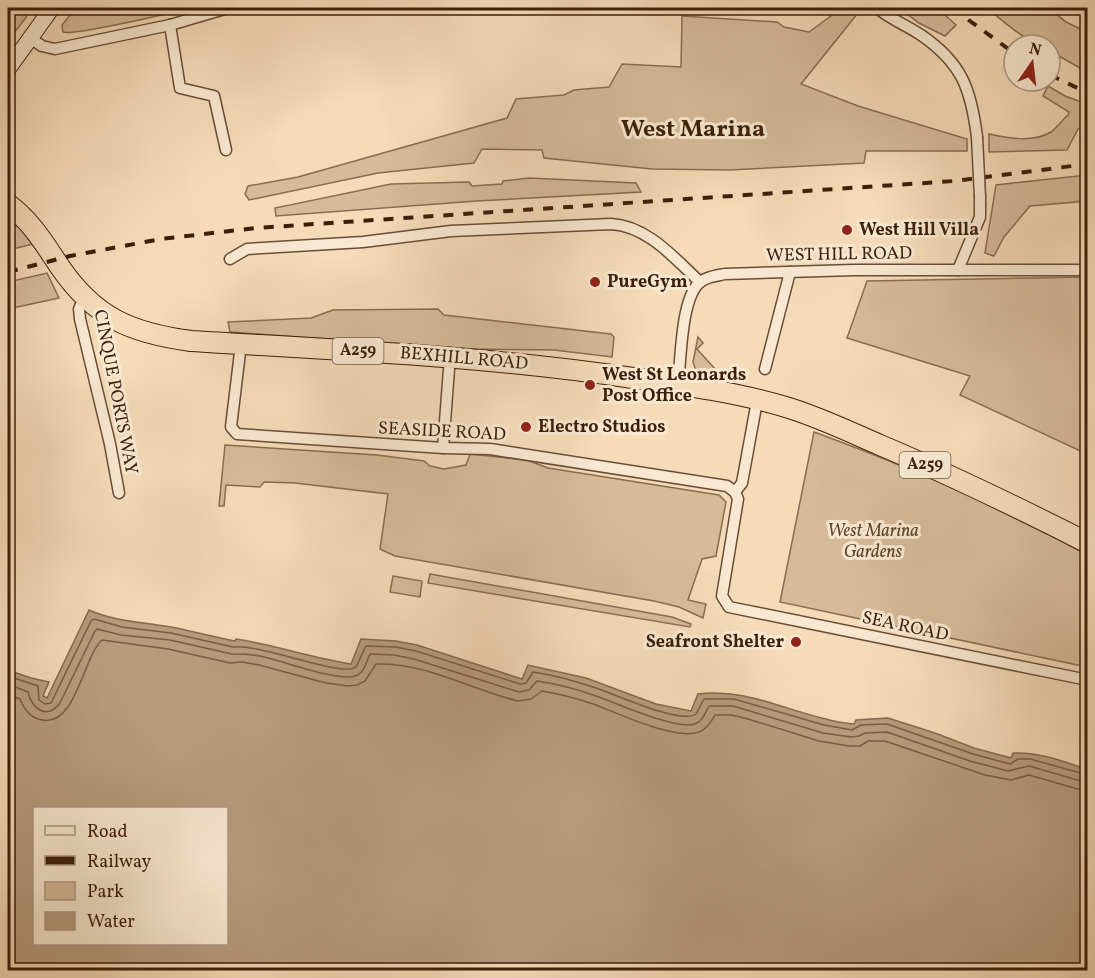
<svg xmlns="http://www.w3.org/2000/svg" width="1095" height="978" font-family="Vollkorn,serif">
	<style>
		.green { fill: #d6bb9a; stroke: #896c52; stroke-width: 1.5 }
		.water { fill: #b69b7d; stroke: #85694f; stroke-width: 1.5; fill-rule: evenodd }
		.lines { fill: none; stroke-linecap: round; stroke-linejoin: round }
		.shore { stroke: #795c44; stroke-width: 1.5 }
		.stream { stroke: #85694f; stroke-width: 4 }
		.street-casing { stroke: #6a4d36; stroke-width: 13 }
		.secondary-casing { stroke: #3c1e0a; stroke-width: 17 }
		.highway-casing { stroke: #3c1e0a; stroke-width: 22 }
		.street { stroke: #f8e8d1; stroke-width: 10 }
		.secondary { stroke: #f8e8d1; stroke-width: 15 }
		.highway { stroke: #f5dbb8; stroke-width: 20 }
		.rail { stroke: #3c1e0a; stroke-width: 4; stroke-dasharray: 10 10; stroke-linecap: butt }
		.street-bridge-casing { stroke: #6a4d36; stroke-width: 13; stroke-linecap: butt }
		.street-bridge { stroke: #f8e8d1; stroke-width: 10 }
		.poi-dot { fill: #8f2418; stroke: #f8e8d1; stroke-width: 2 }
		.labels { text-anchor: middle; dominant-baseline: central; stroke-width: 6; stroke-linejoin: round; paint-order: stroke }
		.shield { fill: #f8e8d1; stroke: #745b46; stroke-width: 1.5 }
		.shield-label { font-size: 16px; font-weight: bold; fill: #3c1e0a }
		.poi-label { font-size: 18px; font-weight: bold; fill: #3c1e0a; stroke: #f8e8d1; text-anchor: start }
		.street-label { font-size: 18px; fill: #3c1e0a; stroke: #f8e8d1 }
		.park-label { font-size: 18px; font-style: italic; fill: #62452e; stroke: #f8e8d1 }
		.district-label { font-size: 24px; font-weight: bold; fill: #3c1e0a; stroke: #f8e8d1 }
	</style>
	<rect width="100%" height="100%" fill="#f5dbb8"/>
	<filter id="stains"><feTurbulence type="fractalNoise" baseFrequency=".00333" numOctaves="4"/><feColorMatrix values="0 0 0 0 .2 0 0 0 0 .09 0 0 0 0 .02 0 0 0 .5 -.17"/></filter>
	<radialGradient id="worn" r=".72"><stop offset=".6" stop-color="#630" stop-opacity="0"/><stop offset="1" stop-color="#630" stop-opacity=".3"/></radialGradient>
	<!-- green -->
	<g class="green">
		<path d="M8 8H33L8 41Z"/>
		<path d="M76 8H179V11C160 15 75 36 63 32L62 25Z"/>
		<path d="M842 8H862L801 84 858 106 967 139V151H866L864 163 730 170 652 169 544 158 542 150 482 149 474 163 378 173 249 200 245 194 248 186 298 177 507 118 516 99 564 95 574 90 609 87 622 64 681 67 682 16 777 22 784 27 809 32Z"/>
		<path d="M899 8H937L956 25 945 36 919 23Z"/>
		<path d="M987 8H1049L1066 22 1087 32V72L1050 51V45C1027 45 1005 22 987 8Z"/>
		<path d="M1048 86 1065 96 1087 104V126L1078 129 1067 150 989 152V134C1007 138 1033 143 1051 132 1057 128 1062 120 1068 115L1069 112 1043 96Z"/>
		<path d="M1087 175V201L1030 206 1004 237 994 256 985 253 996 185Z"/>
		<path d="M529 178 636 183 641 192 477 201 276 216 275 208 391 184 469 182 472 186 502 184 503 181Z"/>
		<path d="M8 211 37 243 8 250Z"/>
		<path d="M47 273 59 298 8 309V282Z"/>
		<path d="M1087 277V454L960 395 970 376 847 338 867 281Z"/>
		<path d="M438 309 444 315 611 334 614 337 612 357 554 350 463 349 230 332 228 322 311 318 333 310Z"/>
		<path d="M698 337 703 343 697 349 725 380 733 374 736 377 733 382 707 378 696 371 693 362Z"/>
		<path d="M814 432C907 466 1001 507 1087 555V667L780 602Z"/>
		<path d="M225 445 377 455 424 461 430 466 444 469 466 465 470 454 527 460 548 468 719 495 726 502 716 556 702 559 688 600 706 604 703 618 679 607 654 601 395 556 380 549 388 494 295 483 264 482 260 487 226 485 224 506H219Z"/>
		<path d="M430 574 672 617 691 624 690 627 428 583Z"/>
		<path d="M393 576 422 581 420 597 390 592Z"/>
	</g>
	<!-- water -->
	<path class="water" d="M89 610C116 622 143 622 171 627 192 631 213 637 235 641L236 639C275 645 312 658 351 664L361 639 396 641 417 645 522 679 528 665 586 678 656 704 691 711 698 694C744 688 782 709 826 719 835 722 844 723 854 724L856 720 888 718 935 733 974 748 1011 758 1013 753C1040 752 1063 761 1088 770L1087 970H8V670L31 678 49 682 43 696 47 698ZM34 808H226V944H34Z"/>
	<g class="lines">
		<!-- shore -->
		<g class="shore">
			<path d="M8 676 38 686 39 700 45 704 51 703 91 621 94 619 122 627 171 633 233 647C260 643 342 678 356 667L366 646 395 647 416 651 520 684 526 683 533 672C554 675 575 681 596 688 615 694 681 725 696 714L704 699H734L824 725 852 730 861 725 887 724 973 754 1010 764 1018 759H1030L1088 775"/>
			<path d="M8 684 28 692C32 708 46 721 60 703L95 631 97 629 121 635 170 640 232 654C243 654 253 654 264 657 283 661 339 682 355 676 365 673 366 662 370 654L394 655 414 659 519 692 529 690 537 681C557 684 577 689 596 696 617 703 675 730 695 724 703 721 705 713 709 706H733L823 733 851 737 859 736 865 733 887 732 970 761 1008 771 1029 766 1088 783"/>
			<path d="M8 694 20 699C24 709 30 718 42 720 76 727 83 657 102 640L168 649 230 663 242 662 259 665 326 683 348 686 357 685 365 681 376 664C425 662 471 690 518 701L531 699 542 691C560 694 579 699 596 705 619 714 671 738 695 733 706 731 710 723 715 715H732L748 719 819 741 849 746H860L868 741H885L985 775 1011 780 1029 775 1088 792"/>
		</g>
		<!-- stream -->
		<path class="stream" d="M8 10 9 8"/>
		<defs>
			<g id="street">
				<path d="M877 8C890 19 906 25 921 35 962 63 971 89 977 137"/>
				<path d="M170 25 180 88 214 96 226 150"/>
				<path d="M30 38 42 46 55 49 170 25 228 8"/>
				<path d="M230 259 247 249 363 242 451 231 611 224C648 226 675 259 700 282"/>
				<path d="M958 270 980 217V197"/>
				<path d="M84 298 79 309 80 319 110 444 119 493"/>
				<path d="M241 344 231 427 237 434 443 448 490 449 727 486 735 492"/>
				<path d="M765 369 790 272"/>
				<path d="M678 384C681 359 681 302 698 284 705 277 715 276 725 274L854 270H1088"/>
				<path d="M443 448 450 356"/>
				<path d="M735 492 738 499 722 596 729 607 1088 680"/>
				<path d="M735 492 742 483 757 401"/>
			</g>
			<path id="secondary" d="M8 69 52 8"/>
			<path id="highway" d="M8 204C31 221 44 243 60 267 95 318 131 333 191 341 339 350 486 356 633 378 684 385 741 393 789 408 821 418 850 432 880 445 951 475 1019 508 1088 543"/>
		</defs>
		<!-- street casing -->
		<use href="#street" class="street-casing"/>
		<!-- secondary casing -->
		<use href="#secondary" class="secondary-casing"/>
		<!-- highway casing -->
		<use href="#highway" class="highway-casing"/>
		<!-- street -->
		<use href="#street" class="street"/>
		<!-- secondary -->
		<use href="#secondary" class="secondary"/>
		<!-- highway -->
		<use href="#highway" class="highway"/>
		<!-- rail -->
		<g class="rail">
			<path d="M952 8 1014 53"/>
			<path d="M1050 75 1088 93"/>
			<path d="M8 272 70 256 161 239 256 228 954 181 1088 164"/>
		</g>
		<defs>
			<path id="street-bridge" d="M977 137 980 197"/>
		</defs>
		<!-- street-bridge casing -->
		<use href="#street-bridge" class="street-bridge-casing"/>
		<!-- street-bridge -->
		<use href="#street-bridge" class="street-bridge"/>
	</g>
	<!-- markers -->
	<g class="poi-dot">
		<circle cx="847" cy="230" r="6"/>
		<circle cx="595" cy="282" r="6"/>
		<circle cx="590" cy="385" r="6"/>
		<circle cx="526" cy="427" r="6"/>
		<circle cx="796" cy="642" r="6"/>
	</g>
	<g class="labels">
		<!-- shield labels -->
		<g class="shield">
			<rect x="332.5" y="338" width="51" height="26" rx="4.5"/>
			<rect x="899.5" y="452" width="51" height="26" rx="4.5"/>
		</g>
		<g class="shield-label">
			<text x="358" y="351">A259</text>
			<text x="925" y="465">A259</text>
		</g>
		<!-- poi labels -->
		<g class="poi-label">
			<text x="859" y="230">West Hill Villa</text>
			<text x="607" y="282">PureGym</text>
			<text x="602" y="375">West St Leonards<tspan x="602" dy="21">Post Office</tspan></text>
			<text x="538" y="427">Electro Studios</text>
			<text x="784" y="642" text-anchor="end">Seafront Shelter</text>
		</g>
		<!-- street labels -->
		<g class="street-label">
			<text transform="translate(839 255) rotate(-1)">WEST HILL ROAD</text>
			<text transform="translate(464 359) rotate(5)">BEXHILL ROAD</text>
			<text transform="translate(115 392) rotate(79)">CINQUE PORTS WAY</text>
			<text transform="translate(442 432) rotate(3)">SEASIDE ROAD</text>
			<text transform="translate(905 627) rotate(12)">SEA ROAD</text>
		</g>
		<!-- park labels -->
		<g class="park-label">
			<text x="873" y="531">West Marina<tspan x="873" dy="21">Gardens</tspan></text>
		</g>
		<!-- district labels -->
		<g class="district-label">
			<text x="693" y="130">West Marina</text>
		</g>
	</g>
	<!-- margin -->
	<rect width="1095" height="978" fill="none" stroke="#f5dbb8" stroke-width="30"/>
	<rect x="9" y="9" width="1077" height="960" fill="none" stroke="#3c1e0a" stroke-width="3"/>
	<rect x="15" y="15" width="1065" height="948" fill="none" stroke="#3c1e0a" stroke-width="1.5"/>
	<!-- legend -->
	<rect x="33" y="807" width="195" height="138" fill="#f8e8d1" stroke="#ad9781" stroke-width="1.5"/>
	<rect x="45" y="826" width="30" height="9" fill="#f8e8d1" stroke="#ad9781" stroke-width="1.5"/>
	<text x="87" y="837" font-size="18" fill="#3c1e0a">Road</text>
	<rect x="45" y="856" width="30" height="9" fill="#3c1e0a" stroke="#ad9781" stroke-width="1.5"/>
	<text x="87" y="867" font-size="18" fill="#3c1e0a">Railway</text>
	<rect x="45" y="882" width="30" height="18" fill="#d6bb9a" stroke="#ad9781" stroke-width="1.5"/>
	<text x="87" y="897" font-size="18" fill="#3c1e0a">Park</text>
	<rect x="45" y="912" width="30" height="18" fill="#b69b7d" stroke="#ad9781" stroke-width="1.5"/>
	<text x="87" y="927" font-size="18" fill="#3c1e0a">Water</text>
	<!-- north arrow -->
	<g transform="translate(1032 63) rotate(14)"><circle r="28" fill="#f8e8d1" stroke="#ad9781" stroke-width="1.5"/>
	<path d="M0-4.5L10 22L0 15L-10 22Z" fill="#8f2418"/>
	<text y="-9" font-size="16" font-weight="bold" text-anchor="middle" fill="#3c1e0a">N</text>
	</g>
	<rect width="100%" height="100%" filter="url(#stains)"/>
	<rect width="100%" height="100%" fill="url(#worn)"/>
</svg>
